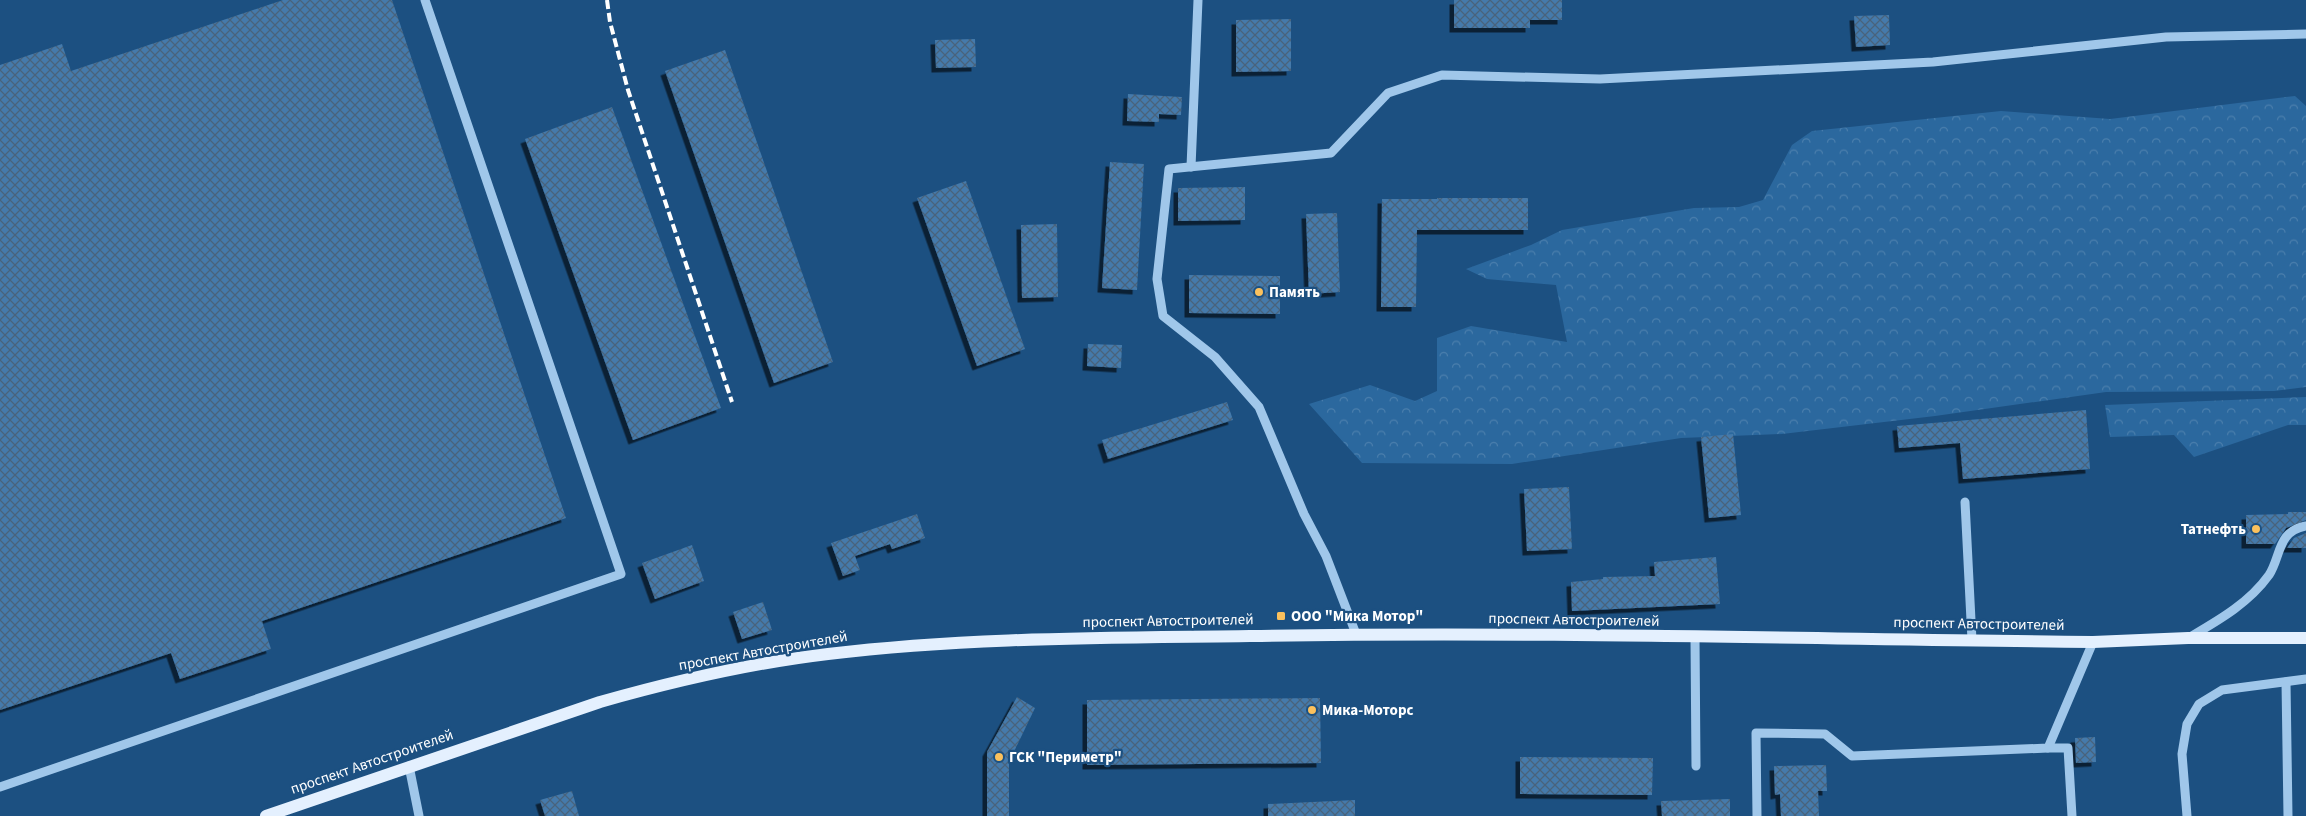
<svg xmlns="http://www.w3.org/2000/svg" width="2306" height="816" font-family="'Source Sans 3',sans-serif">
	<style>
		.forest { fill: url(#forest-crowns) }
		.building { fill: url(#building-cross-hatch); filter: url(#shadow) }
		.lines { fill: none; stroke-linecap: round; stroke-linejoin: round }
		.minor { stroke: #a0c7ea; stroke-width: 9 }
		.major { stroke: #e4f0fe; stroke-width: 12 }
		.rail { stroke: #fff; stroke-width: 4; stroke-dasharray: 9 4; stroke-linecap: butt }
		.poi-dot { fill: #fbc15d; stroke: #1c5081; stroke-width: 2 }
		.labels { text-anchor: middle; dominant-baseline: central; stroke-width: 4.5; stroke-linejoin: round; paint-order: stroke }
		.poi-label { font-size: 15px; font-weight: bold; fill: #fff; stroke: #1c5081; text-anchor: start }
		.street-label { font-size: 15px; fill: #fff; stroke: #1c5081 }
	</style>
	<defs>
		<pattern id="forest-crowns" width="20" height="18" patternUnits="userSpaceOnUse" patternTransform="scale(1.25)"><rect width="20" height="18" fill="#2b689e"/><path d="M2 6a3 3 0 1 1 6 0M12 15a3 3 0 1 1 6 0" fill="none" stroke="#4b7fad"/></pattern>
		<pattern id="building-cross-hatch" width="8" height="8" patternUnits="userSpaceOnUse" patternTransform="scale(1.25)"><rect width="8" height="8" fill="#447aab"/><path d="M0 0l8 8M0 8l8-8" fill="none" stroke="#48637c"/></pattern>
		<filter id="shadow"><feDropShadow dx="-4.5" dy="4.5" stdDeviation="0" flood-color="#0009"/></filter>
	</defs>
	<rect width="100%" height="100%" fill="#1c5081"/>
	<!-- forest -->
	<g class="forest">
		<path d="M2295 96 2306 106V387L2274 391 2106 392 1935 416 1782 434 1681 438 1512 464 1362 463 1309 404 1370 385 1415 401 1437 391V338L1471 326 1567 342 1556 285 1487 279 1466 269 1531 245 1562 230 1694 208 1739 207 1763 200 1792 145 1812 131 2001 111 2110 119Z"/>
		<path d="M2306 397V425H2288L2194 457 2174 435 2110 437 2105 405Z"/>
	</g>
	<!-- building -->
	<g class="building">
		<path d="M283 0H392L566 518 262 621 271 649 180 679 171 653 0 710V65L62 44 71 71Z"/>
		<path d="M1454 0H1562V20H1530V28H1454Z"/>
		<path d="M1889 15 1890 45 1856 47 1854 16Z"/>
		<path d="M1291 19V71L1236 72V20Z"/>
		<path d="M975 39 976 67 936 68 935 40Z"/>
		<path d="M725 50 833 362 774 383 665 71Z"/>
		<path d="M1128 94 1182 97 1181 115 1159 114V122L1127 121Z"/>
		<path d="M612 107 721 408 633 440 525 139Z"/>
		<path d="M1110 162 1144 164 1137 290 1102 288Z"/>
		<path d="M966 181 1025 349 977 366 917 198Z"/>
		<path d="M1245 187V220L1178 221V188Z"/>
		<path d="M1437 198H1528V230H1417L1416 307H1381L1382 199H1437Z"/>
		<path d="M1337 213 1340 292 1309 294 1306 214Z"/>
		<path d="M1057 224 1058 297 1022 298 1021 225Z"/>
		<path d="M1189 275 1280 276V314L1189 313Z"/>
		<path d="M1088 344 1122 345 1121 368 1087 366Z"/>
		<path d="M1227 402 1233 420 1108 459 1102 440Z"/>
		<path d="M2086 410 2090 469 1963 479 1960 443 1899 448 1897 426Z"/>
		<path d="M1733 434 1741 515 1709 518 1701 437Z"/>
		<path d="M1569 487 1572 549 1527 551 1524 489Z"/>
		<path d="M2288 512H2306V520L2286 528 2275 544H2246V515L2288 514Z"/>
		<path d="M917 514 925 538 892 549 890 544 855 556 860 570 843 576 831 543Z"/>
		<path d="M2306 533V548H2287L2294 538Z"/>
		<path d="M692 545 704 581 655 599 642 563Z"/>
		<path d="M1716 557 1720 604 1572 611 1571 582 1603 579V577L1655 576 1654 562Z"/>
		<path d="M763 602 772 630 742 639 733 612Z"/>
		<path d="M1017 697 1035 708 1009 762V816H987V752Z"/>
		<path d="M1320 698 1321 763 1087 765V700Z"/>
		<path d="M2095 737 2096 762 2076 763 2075 738Z"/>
		<path d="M1520 757 1653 758 1652 795 1520 794Z"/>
		<path d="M1826 765 1827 791H1818L1819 816H1781L1780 794 1775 795 1774 766Z"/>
		<path d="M572 791 579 816H545L540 800Z"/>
		<path d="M1730 799V816H1662L1661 801Z"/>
		<path d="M1355 800V816H1268V804Z"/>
	</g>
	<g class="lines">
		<!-- minor -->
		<g class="minor">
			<path d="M1191 167 1198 0"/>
			<path d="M1965 502 1972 640"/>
			<path d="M1356 634 1326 556 1304 514 1259 407 1215 357 1163 316 1157 279 1169 169 1331 153 1388 93 1442 75 1600 79 1933 62 2166 37 2306 34"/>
			<path d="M2190 637C2219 620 2249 603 2269 575 2281 557 2277 531 2306 526"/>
			<path d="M1695 638 1696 766"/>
			<path d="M2286 682 2288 816"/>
			<path d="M2048 748H2068L2072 816"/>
			<path d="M409 766 419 816"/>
			<path d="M0 787 621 574 425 0"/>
			<path d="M1757 816 1756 733 1825 734 1852 756 2048 748 2093 642"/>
			<path d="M2187 816 2182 754 2187 724 2199 704 2222 690 2306 679"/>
		</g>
		<!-- major -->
		<path class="major" d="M266 816 600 702C674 681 752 663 828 654 968 637 1109 638 1250 636 1531 631 1812 639 2093 642L2188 638H2306"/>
		<!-- rail -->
		<path class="rail" d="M607 0 610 22 628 90 732 402"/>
	</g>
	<!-- markers -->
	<g class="poi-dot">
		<circle cx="1259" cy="292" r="5"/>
		<circle cx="2256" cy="529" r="5"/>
		<rect x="1276" y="611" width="10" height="10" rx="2.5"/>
		<circle cx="1312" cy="710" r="5"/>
		<circle cx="999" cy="757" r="5"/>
	</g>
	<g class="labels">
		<!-- poi labels -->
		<g class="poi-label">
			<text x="1269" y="292">Память</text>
			<text x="2246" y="529" text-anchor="end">Татнефть</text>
			<text x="1291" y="616">ООО "Мика Мотор"</text>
			<text x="1322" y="710">Мика-Моторс</text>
			<text x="1009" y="757">ГСК "Периметр"</text>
		</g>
		<!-- street labels -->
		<g class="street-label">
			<text transform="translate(1574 620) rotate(1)">проспект Автостроителей</text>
			<text transform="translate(1168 621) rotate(-1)">проспект Автостроителей</text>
			<text transform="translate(1979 624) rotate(1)">проспект Автостроителей</text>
			<text transform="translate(763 651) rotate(-10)">проспект Автостроителей</text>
			<text transform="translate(372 762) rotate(-19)">проспект Автостроителей</text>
		</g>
	</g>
</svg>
